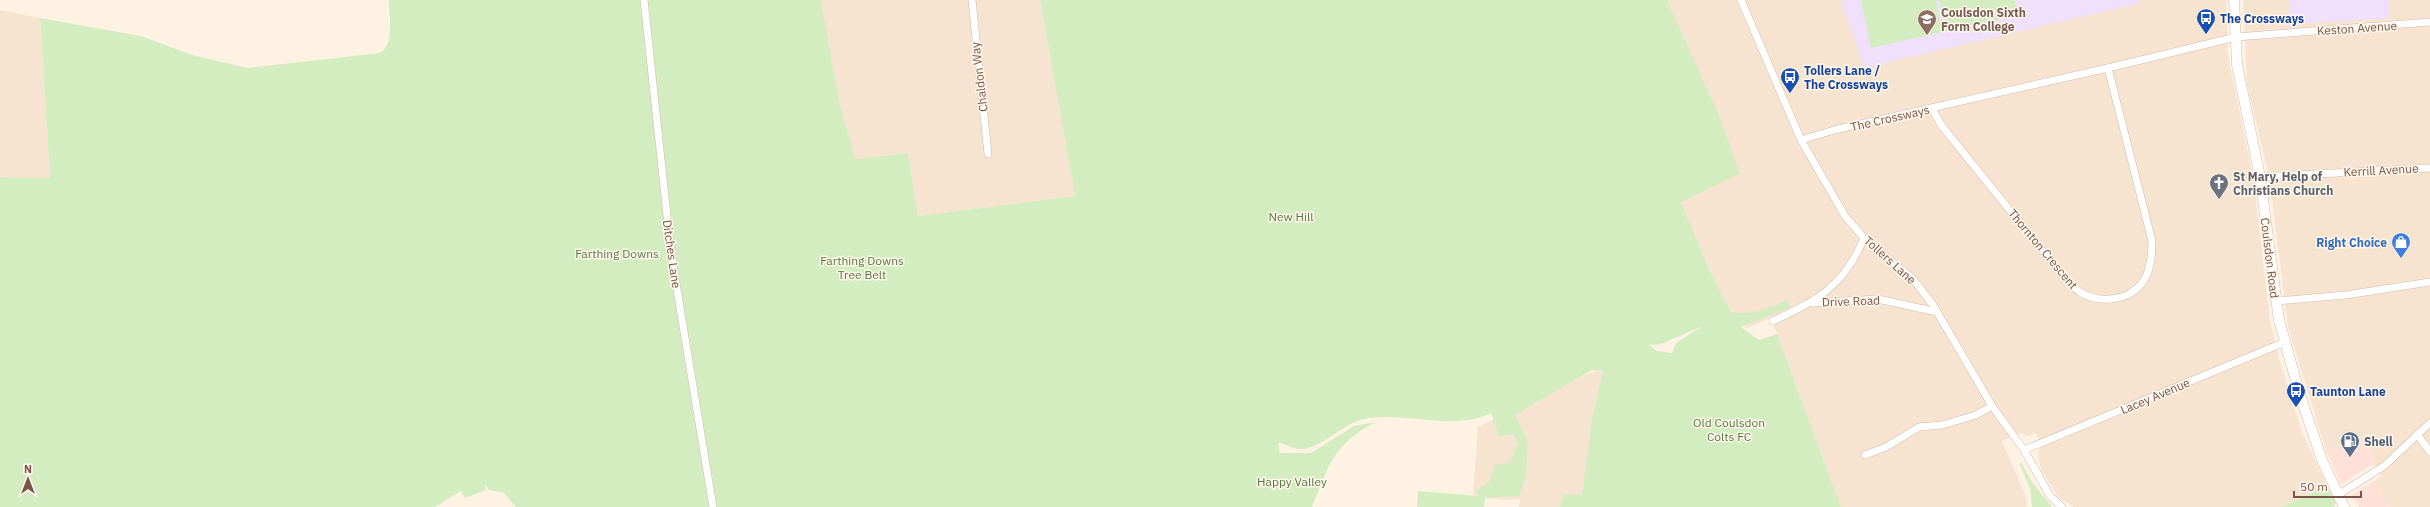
<svg xmlns="http://www.w3.org/2000/svg" width="2430" height="507" font-family="'IBM Plex Sans',sans-serif">
	<style>
		.residential { fill: #f6e4d1 }
		.commercial { fill: #ffe1d7 }
		.education { fill: #f0e0fb }
		.green { fill: #d4edc0; fill-rule: evenodd }
		.lines { fill: none; stroke-linecap: round; stroke-linejoin: round }
		.minor-casing { stroke: #d3bbab; stroke-width: 8 }
		.secondary-casing { stroke: #d6bba8; stroke-width: 11 }
		.minor { stroke: #fff; stroke-width: 7 }
		.secondary { stroke: #fff; stroke-width: 10 }
		.labels { text-anchor: middle; dominant-baseline: central; stroke-width: 3; stroke-linejoin: round; paint-order: stroke }
		.education-label { font-size: 12px; font-weight: bold; fill: #785e54; stroke: #fff7ec; text-anchor: start }
		.transit-label { font-size: 12px; font-weight: bold; fill: #164399; stroke: #fff7ec; text-anchor: start }
		.street-label { font-size: 12px; fill: #795647; stroke: #fff7ec }
		.worship-label { font-size: 12px; font-weight: bold; fill: #5b616d; stroke: #fff7ec; text-anchor: start }
		.park-label { font-size: 12px; fill: #507a3b; stroke: #fff7ec }
		.shop-label { font-size: 12px; font-weight: bold; fill: #366cbe; stroke: #fff7ec; text-anchor: end }
		.service-label { font-size: 12px; font-weight: bold; fill: #4e5e75; stroke: #fff7ec; text-anchor: start }
	</style>
	<rect width="100%" height="100%" fill="#fef3e3"/>
	<!-- residential -->
	<g class="residential">
		<path d="M821 0H1040L1075 196 918 216 908 153 855 159 839 100Z"/>
		<path d="M1667 0H2226L2228 56 2253 177 2270 320 2279 359 2302 432 2327 486 2281 507H2074L2058 497 2041 470 2038 455 2039 449 2042 446 2036 433 2029 436 2022 433 2002 441 2026 497 2027 507H1841L1771 318 1747 328 1731 313 1709 269 1681 202Z"/>
		<path d="M2243 0H2430V507H2390L2374 481 2381 476 2374 464 2366 435 2326 451 2288 327 2269 176 2247 85Z"/>
		<path d="M0 10 40 18 50 179 0 177Z"/>
		<path d="M1613 364 1591 507H1519L1520 499 1504 500 1473 495 1478 427 1596 370Z"/>
	</g>
	<!-- commercial -->
	<g class="commercial">
		<path d="M2366 435 2374 464 2341 484 2326 451Z"/>
		<path d="M2374 481 2390 507H2359L2352 495Z"/>
	</g>
	<!-- education -->
	<g class="education">
		<path d="M1841 0H2139L2140 3 1864 68Z"/>
		<path d="M2289 0H2389L2390 18 2291 24Z"/>
	</g>
	<!-- green -->
	<g class="green">
		<path d="M389 0H821L839 100 855 159 908 153 918 216 1075 196 1040 0H1667L1720 118 1740 174 1681 202 1709 269 1731 312 1744 313 1761 311 1787 300 1791 307 1741 327 1759 340 1777 334 1841 507H1560L1564 494 1582 495 1592 419 1603 370H1592L1515 415 1528 442 1526 476 1519 496 1485 498 1484 507H1417L1418 491 1478 496 1476 490 1489 482 1495 465 1510 462 1518 444 1513 434 1499 436 1491 413C1452 432 1405 411 1364 419 1343 423 1318 452 1298 449 1291 448 1287 444 1278 443L1280 453H1311L1354 426 1376 422C1332 445 1330 464 1312 507H516L504 493 489 490 484 483 486 490 465 498 461 491 435 507H0V177L50 178 40 18 141 36 192 55 248 68 380 53C395 43 389 16 389 0ZM1703 326 1676 343 1672 353 1657 351 1649 345 1661 344Z"/>
		<path d="M1861 0H1936L1943 32 1871 48Z"/>
		<path d="M1939 0H2015L2018 15 1946 31Z"/>
		<path d="M2021 462 2032 482 2052 507H2032L2030 489 2020 465Z"/>
		<path d="M2327 486 2336 503 2334 507H2281Z"/>
	</g>
	<g class="lines">
		<defs>
			<g id="minor">
				<path d="M644 0 671 253 713 507"/>
				<path d="M972 0 988 154"/>
				<path d="M1741 0 1801 140 1845 216 1864 238 1913 279 1933 305 1992 406 2024 450 2050 496 2062 507"/>
				<path d="M1932 108 1941 125 2062 275C2068 280 2073 288 2080 292 2098 304 2129 301 2142 283 2151 271 2152 255 2152 241L2108 68"/>
				<path d="M1801 140 1834 130 2108 68 2236 37 2430 22"/>
				<path d="M2260 177 2430 168"/>
				<path d="M2276 301 2346 295 2430 282"/>
				<path d="M1812 303 1878 299 1937 312"/>
				<path d="M1773 321C1818 300 1844 286 1864 238"/>
				<path d="M2417 434 2430 452"/>
				<path d="M2024 450 2285 342"/>
				<path d="M1865 455 1886 447 1919 427 1942 425 1976 415 1992 406"/>
				<path d="M2338 495 2384 466 2430 423"/>
			</g>
			<path id="secondary" d="M2234 0 2237 65 2260 177 2279 320 2300 395 2322 460 2344 507"/>
		</defs>
		<!-- minor casing -->
		<use href="#minor" class="minor-casing"/>
		<!-- secondary casing -->
		<use href="#secondary" class="secondary-casing"/>
		<!-- minor -->
		<use href="#minor" class="minor"/>
		<!-- secondary -->
		<use href="#secondary" class="secondary"/>
	</g>
	<!-- icons -->
	<defs>
		<symbol id="bus-pin" viewBox="-11 -11 22 30"><path d="M0 17L-7.5 6A9.5 9.5 0 1 1 7.5 6Z" fill="#1a4fb4" stroke="#fff7ec"/><path d="M-5-6H5V4H4V6H2V4H-2V6H-4V4H-5ZM-3.5-4V0h7V-4ZM-3.5 1.2v1.5H-2V1.2ZM2 1.2v1.5H3.5V1.2Z" fill="#fff"/></symbol>
		<symbol id="university-pin" viewBox="-11 -11 22 30"><path d="M0 17L-7.5 6A9.5 9.5 0 1 1 7.5 6Z" fill="#8d6e63" stroke="#fff7ec"/><path d="M0-5L7-2L0 1L-7-2ZM-4 1L0 2.5L4 1V4Q0 6-4 4Z" fill="#fff"/></symbol>
		<symbol id="church-pin" viewBox="-11 -11 22 30"><path d="M0 17L-7.5 6A9.5 9.5 0 1 1 7.5 6Z" fill="#6b7280" stroke="#fff7ec"/><path d="M-1.2-6h2.4v3.5h3.3v2.4h-3.3V6h-2.4V-.1h-3.3v-2.4h3.3Z" fill="#fff"/></symbol>
		<symbol id="shop-pin" viewBox="-11 -11 22 30"><path d="M0 17L-7.5 6A9.5 9.5 0 1 1 7.5 6Z" fill="#3f7fe0" stroke="#fff7ec"/><path d="M-5-2.5h2.3a2.7 3.5 0 0 1 5.4 0H5L5.5 6h-11ZM-1.5-2.5h3a1.5 2.3 0 0 0-3 0Z" fill="#fff"/></symbol>
		<symbol id="fuel-pin" viewBox="-11 -11 22 30"><path d="M0 17L-7.5 6A9.5 9.5 0 1 1 7.5 6Z" fill="#5c6f8a" stroke="#fff7ec"/><path d="M-5.5-6h7V0h2V4h1.3V-2.5L3-4.5l.8-.8L6-3V5H2.5V1h-1V6h-7ZM-4.2-4.7v3.2H.2V-4.7Z" fill="#fff"/></symbol>
	</defs>
	<g fill-rule="evenodd">
		<use href="#bus-pin" x="2195" y="7" width="22" height="30"/>
		<use href="#university-pin" x="1916" y="8" width="22" height="30"/>
		<use href="#bus-pin" x="1779" y="66" width="22" height="30"/>
		<use href="#church-pin" x="2208" y="172" width="22" height="30"/>
		<use href="#shop-pin" x="2390" y="231" width="22" height="30"/>
		<use href="#bus-pin" x="2285" y="380" width="22" height="30"/>
		<use href="#fuel-pin" x="2339" y="430" width="22" height="30"/>
	</g>
	<g class="labels">
		<!-- education labels -->
		<g class="education-label">
			<text x="1941" y="12">Coulsdon Sixth<tspan x="1941" dy="14">Form College</tspan></text>
		</g>
		<!-- transit labels -->
		<g class="transit-label">
			<text x="2220" y="18">The Crossways</text>
			<text x="1804" y="70">Tollers Lane /<tspan x="1804" dy="14">The Crossways</tspan></text>
			<text x="2310" y="391">Taunton Lane</text>
		</g>
		<!-- street labels -->
		<g class="street-label">
			<text transform="translate(2357 28) rotate(-4)">Keston Avenue</text>
			<text transform="translate(979 77) rotate(-97)">Chaldon Way</text>
			<text transform="translate(1890 118) rotate(-13)">The Crossways</text>
			<text transform="translate(2381 170) rotate(-3)">Kerrill Avenue</text>
			<text transform="translate(2043 249) rotate(50)">Thornton Crescent</text>
			<text transform="translate(672 254) rotate(82)">Ditches Lane</text>
			<text transform="translate(2270 258) rotate(83)">Coulsdon Road</text>
			<text transform="translate(1890 260) rotate(42)">Tollers Lane</text>
			<text transform="translate(1851 301) rotate(-2)">Drive Road</text>
			<text transform="translate(2155 396) rotate(-23)">Lacey Avenue</text>
		</g>
		<!-- worship labels -->
		<g class="worship-label">
			<text x="2233" y="176">St Mary, Help of<tspan x="2233" dy="14">Christians Church</tspan></text>
		</g>
		<!-- park labels -->
		<g class="park-label">
			<text x="1291" y="216">New Hill</text>
			<text x="617" y="253">Farthing Downs</text>
			<text x="862" y="260">Farthing Downs<tspan x="862" dy="14">Tree Belt</tspan></text>
			<text x="1729" y="422">Old Coulsdon<tspan x="1729" dy="14">Colts FC</tspan></text>
			<text x="1292" y="481">Happy Valley</text>
		</g>
		<!-- shop labels -->
		<g class="shop-label">
			<text x="2387" y="242">Right Choice</text>
		</g>
		<!-- service labels -->
		<g class="service-label">
			<text x="2364" y="441">Shell</text>
		</g>
	</g>
	<!-- north arrow -->
	<g transform="translate(28 479)" stroke="#fff7ec" stroke-width="3" paint-order="stroke">
	<path d="M0-3L7 15L0 10L-7 15Z" fill="#795647"/>
	<text y="-6" font-size="11" font-weight="bold" text-anchor="middle" fill="#795647">N</text>
	</g>
	<!-- scale -->
	<path d="M2294 491v6h67v-6" fill="none" stroke="#795647" stroke-width="2"/>
	<text x="2300" y="491" font-size="12" fill="#795647" stroke="#fff7ec" stroke-width="3" paint-order="stroke">50 m</text>
</svg>
